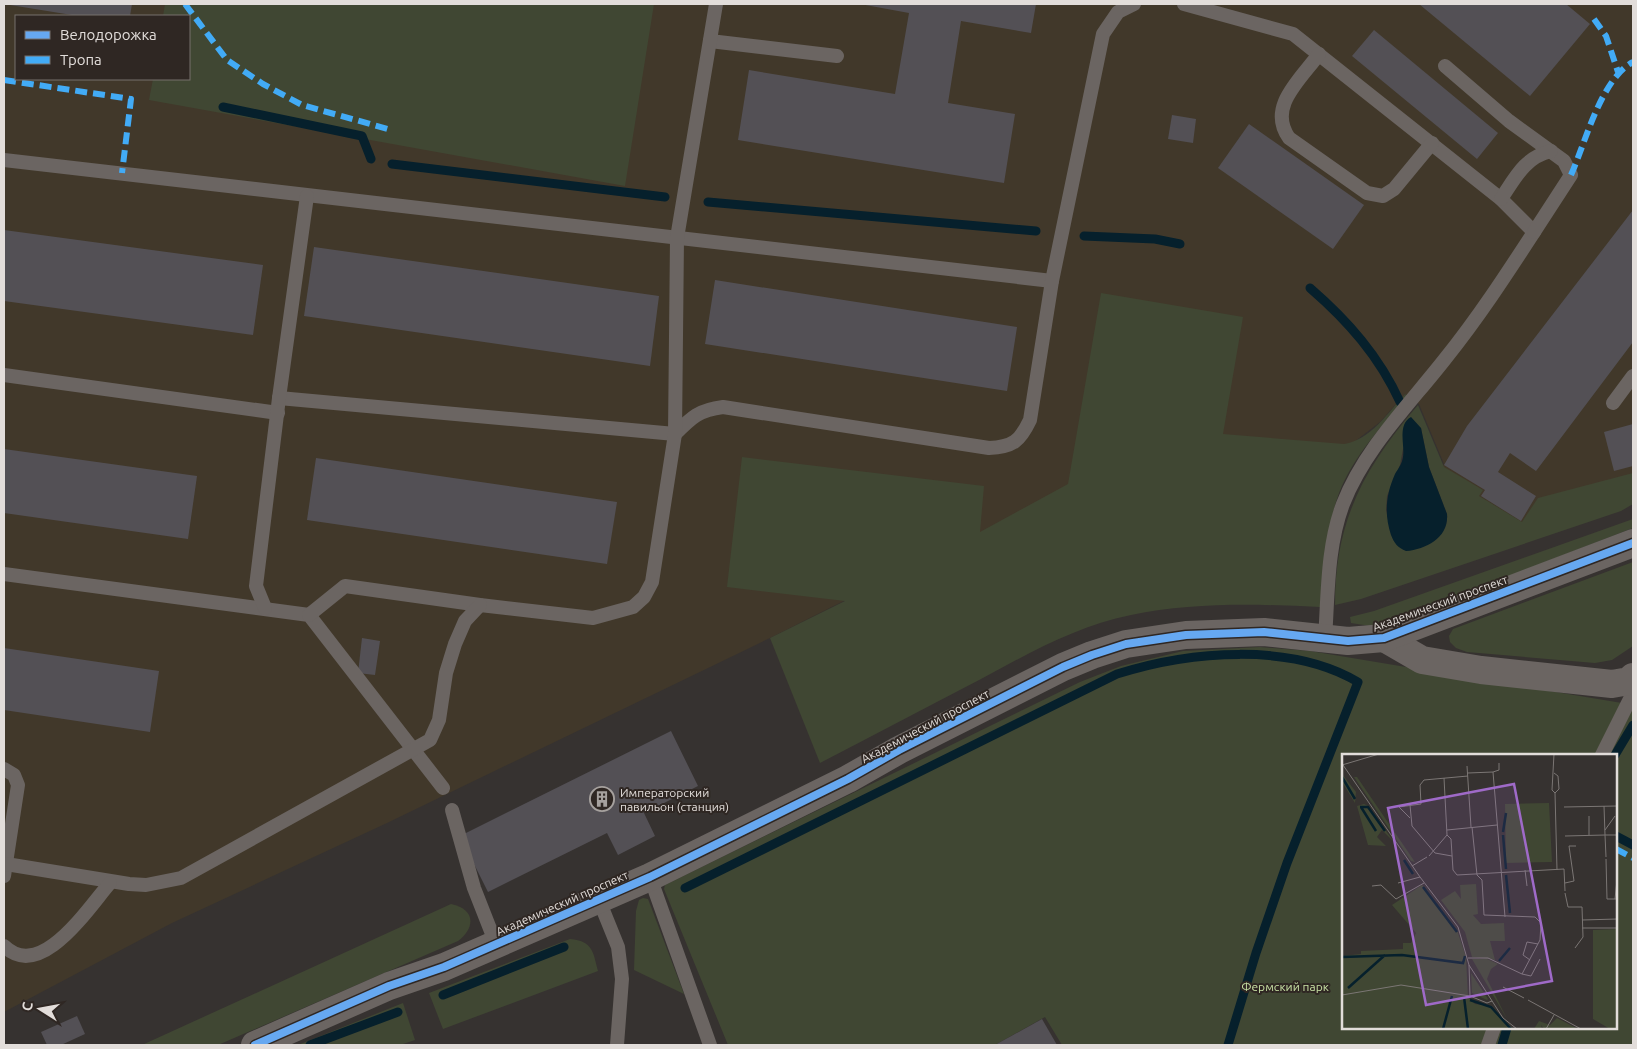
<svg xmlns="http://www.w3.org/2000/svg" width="1637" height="1049" font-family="Ubuntu,sans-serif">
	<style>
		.education { fill: #41382a; fill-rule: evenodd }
		.green { fill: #404733; fill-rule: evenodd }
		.water { fill: #06202c }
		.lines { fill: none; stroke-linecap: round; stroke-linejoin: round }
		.stream { stroke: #06202c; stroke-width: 9 }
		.building { fill: #535055 }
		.lane { stroke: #6b6562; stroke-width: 14 }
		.street { stroke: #6b6562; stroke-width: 28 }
		.quiet { stroke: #42abf6; stroke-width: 6; stroke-dasharray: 12 6; stroke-linecap: butt }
		.cycleway-casing { stroke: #2f2723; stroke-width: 11 }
		.cycleway { stroke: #66a8f1; stroke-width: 8 }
		.labels { text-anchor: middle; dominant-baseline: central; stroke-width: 4; stroke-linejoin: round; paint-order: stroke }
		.street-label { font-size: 12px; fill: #e2ddda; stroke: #2f2723 }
		.poi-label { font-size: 12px; fill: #e2ddda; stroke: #2f2723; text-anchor: start }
		.park-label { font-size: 12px; fill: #c9e2a5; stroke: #2f2723 }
		.inset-river { fill: none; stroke: #06202c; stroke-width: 2.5 }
		.inset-road { fill: none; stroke: #7b7674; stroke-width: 1 }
		.view { fill: #9f6ac8; fill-opacity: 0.15; stroke: #9f6ac8; stroke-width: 2.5 }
		.inset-edge { fill: none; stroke: #e2ddda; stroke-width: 2.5 }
	</style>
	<rect width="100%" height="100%" fill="#363230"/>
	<!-- education -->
	<path class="education" d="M4 4H1633V475L1523 525 1439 473 1444 464 1419 404 1405 394 1380 422 1354 442 979 533 770 638 387 823 172 923 4 1012ZM16 16H189V79H16Z"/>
	<!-- green -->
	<g class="green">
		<path d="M165 4H654L625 186 149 100 153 79H189V16H163Z"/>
		<path d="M1101 293 1243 317 1223 434 1344 444C1370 440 1388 413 1405 394L1408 396C1382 426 1354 455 1339 493 1326 528 1326 570 1320 607 1258 604 1193 602 1131 615 1077 626 1029 653 981 679 927 707 874 735 820 763L770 638 845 601 727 587 742 457 984 486 980 532 1068 484Z"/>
		<path d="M1418 405 1444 467 1483 490 1479 496 1522 522 1538 498 1633 473V504L1621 511 1361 599 1335 605C1335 520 1364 468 1418 405ZM1421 428 1429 467 1447 514C1448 525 1443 534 1434 540L1391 534 1386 510 1387 496 1400 465 1403 449Z"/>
		<path d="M1633 519V528L1390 622 1370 626 1351 623 1350 617 1374 611Z"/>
		<path d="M1633 562V646L1612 660 1595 663 1467 652 1456 648 1450 642 1449 636 1453 629Z"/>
		<path d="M1260 647 1310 651 1622 703 1633 699V1045H1062L1045 1017 995 1045H728L664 889 665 885 1080 682 1121 666 1183 651ZM1343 755H1616V1028H1343Z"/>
		<path d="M643 898 648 899 684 994 634 970 636 911 639 900Z"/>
		<path d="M451 904C475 909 476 927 458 941L218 1045H142Z"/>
		<path d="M570 939C593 941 593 952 598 971L443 1029 429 993Z"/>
		<path d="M403 1003 415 1040 400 1045H298Z"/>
	</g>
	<!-- water -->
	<path class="water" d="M1411 417 1421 428 1429 467 1447 514C1449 537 1427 549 1406 551 1398 548 1394 543 1391 535 1384 514 1386 494 1395 474 1398 469 1402 464 1403 457 1405 444 1397 425 1411 417Z"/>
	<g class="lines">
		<!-- stream -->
		<g class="stream">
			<path d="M223 107 362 136 371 159"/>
			<path d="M392 164 665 197"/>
			<path d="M708 202 1036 231"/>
			<path d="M1084 236 1155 239 1180 244"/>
			<path d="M1310 288C1348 321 1379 356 1400 402"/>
			<path d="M1615 755 1633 725"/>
			<path d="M1616 836 1633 845"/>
			<path d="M685 888 1117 674C1189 651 1291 642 1358 682L1287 863 1256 953 1228 1045"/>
			<path d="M443 995 564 947"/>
			<path d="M310 1045 398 1012"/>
			<path d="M1502 1045 1507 1028"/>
		</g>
	</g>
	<!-- building -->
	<g class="building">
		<path d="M4 4H132L130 16H78Z"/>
		<path d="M860 4H1036L1031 33 961 21 948 103 1015 114 1004 183 738 140 749 70 895 94 909 13Z"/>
		<path d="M1419 4H1566L1590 24 1530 96Z"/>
		<path d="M1374 30 1498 133 1477 159 1352 56Z"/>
		<path d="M1172 115 1196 119 1193 143 1168 139Z"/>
		<path d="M1249 124 1364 205 1333 249 1218 168Z"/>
		<path d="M1633 210V342L1536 471 1510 453 1498 472 1536 496 1521 521 1481 496 1485 490 1444 465 1467 426Z"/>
		<path d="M4 230 263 265 253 335 4 301Z"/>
		<path d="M314 247 659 296 650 366 304 316Z"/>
		<path d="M715 280 1017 327 1007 391 705 344Z"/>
		<path d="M1633 424V466L1614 471 1604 432Z"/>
		<path d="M4 449 197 476 188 539 4 513Z"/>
		<path d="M316 458 617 502 607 564 307 520Z"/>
		<path d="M362 638 380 641 375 675 358 673Z"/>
		<path d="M4 648 159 671 150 732 4 710Z"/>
		<path d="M671 731 698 786 644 813 655 836 618 855 607 833 488 892 460 836Z"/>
		<path d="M77 1016 85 1034 61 1045H47L41 1032Z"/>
		<path d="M1042 1019 1057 1045H995Z"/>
	</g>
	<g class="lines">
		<!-- lane -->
		<g class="lane">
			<path d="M1184 4 1293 34 1501 199 1534 232C1506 275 1478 318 1445 359 1409 405 1365 448 1343 504 1327 546 1328 595 1325 639"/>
			<path d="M710 41 837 56"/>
			<path d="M1319 54C1300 80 1267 107 1289 138L1367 193 1383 196 1394 189 1432 143"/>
			<path d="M1445 66 1509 121 1564 161 1571 175 1534 232"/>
			<path d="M4 160 1052 281"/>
			<path d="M1501 199C1515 178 1525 157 1551 151"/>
			<path d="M4 375 278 413"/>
			<path d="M279 398 675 434C692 417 699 410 723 407L989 448C1013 447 1020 441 1030 420L1052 281 1103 34 1118 12 1134 4"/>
			<path d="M1613 403 1633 376"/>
			<path d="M4 574 309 615 443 788"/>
			<path d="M265 608 256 586 279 398 307 196"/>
			<path d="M309 615 345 586 480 605 593 618 633 607 644 597 652 582 675 434 677 238 716 4"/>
			<path d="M1602 755 1632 695 1629 681"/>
			<path d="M4 769 14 775 18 785 4 876"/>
			<path d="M452 810 474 888 496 944"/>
			<path d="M6 864 129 884 146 885 181 878 430 740 439 720 446 673 455 644 465 621 480 605"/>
			<path d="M650 877 710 1045"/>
			<path d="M599 900 618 947 622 979 617 1045"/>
			<path d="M4 946C41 982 88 908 110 883"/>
			<path d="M1488 1045 1494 1028"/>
		</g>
		<!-- street -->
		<g class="street">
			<path d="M1384 638 1422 660 1481 670 1612 684 1629 681 1633 677"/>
			<path d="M255 1045 389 986 444 967 650 877 848 779 899 750 1063 667 1092 655 1126 644 1186 635 1264 632 1348 641 1384 638 1633 543"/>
		</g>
		<!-- quiet -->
		<g class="quiet">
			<path d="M185 4 227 60 263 84 302 105 388 129"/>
			<path d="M1594 19 1606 36 1618 72"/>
			<path d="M4 80 131 99 122 173"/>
			<path d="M1571 175C1586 141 1601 79 1633 62"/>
			<path d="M1616 849 1633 858"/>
		</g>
		<defs>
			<path id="cycleway" d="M255 1045 389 986 444 967 650 877 848 779 899 750 1063 667 1092 655 1126 644 1186 635 1264 632 1348 641 1384 638 1633 543"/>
		</defs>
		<!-- cycleway casing -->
		<use href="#cycleway" class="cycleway-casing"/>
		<!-- cycleway -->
		<use href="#cycleway" class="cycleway"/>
	</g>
	<!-- icons -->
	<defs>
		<symbol id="building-ring" viewBox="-11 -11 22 22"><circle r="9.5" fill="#2f2723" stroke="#a6a19e" stroke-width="1.5"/><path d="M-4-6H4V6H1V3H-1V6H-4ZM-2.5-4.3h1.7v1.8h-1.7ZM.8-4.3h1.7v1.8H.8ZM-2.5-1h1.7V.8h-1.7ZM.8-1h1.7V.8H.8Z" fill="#a6a19e"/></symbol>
	</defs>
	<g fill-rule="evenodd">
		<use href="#building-ring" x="588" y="785" width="28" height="28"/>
	</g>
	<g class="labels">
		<!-- street labels -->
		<g class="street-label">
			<text transform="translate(1440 603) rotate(-20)">Академический проспект</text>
			<text transform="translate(925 726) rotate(-28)">Академический проспект</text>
			<text transform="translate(562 903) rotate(-24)">Академический проспект</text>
		</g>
		<!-- poi labels -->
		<g class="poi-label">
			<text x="620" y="792">Императорский<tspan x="620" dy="14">павильон (станция)</tspan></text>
		</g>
		<!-- park labels -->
		<g class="park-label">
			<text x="1285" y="986">Фермский парк</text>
		</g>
	</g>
	<!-- overview -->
	<g transform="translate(1342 754)">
		<rect width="275" height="275" fill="#363230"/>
		<path d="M0 20 14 38 13 49 0 28ZM12 23H15L73 108 69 107ZM207 49 210 108 164 109 163 50ZM22 50 26 52 52 88 40 76 35 83 44 92 26 91 15 52ZM134 130 136 160 131 161 139 170 162 169 163 187H148L153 206 130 203 123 178 99 146 113 137 119 145 118 131ZM80 131 115 176 124 203 126 243 133 250 149 252 171 275H0V202L19 200V197L61 195V189H69L74 179 50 151ZM275 175V275H268L251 265V176ZM130 205H145L156 210 149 215 145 225 165 265ZM129 219 146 245 145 246 130 239ZM215 264 236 275H202L199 271 200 275H192L197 267 208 271Z" fill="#404733"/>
		<path class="inset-river" d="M0 23 13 45M18 53H26L43 77M19 53 34 77M161 78 164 59M161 81 164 115M62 106 71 120M164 121 168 159M81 133 115 178M0 203 60 201 121 209 123 202M157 207 168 194M6 234 43 201M122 243 126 275M128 246 149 253 169 275M101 275 110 242"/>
		<path class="inset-road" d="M212 0 210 36 213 39M157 9V16L151 18 163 163M0 11 37 0M1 11 78 123 116 173 127 211 161 264 175 275M125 12 129 73M126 19 151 18M212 19 216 22 217 35 213 39 215 116M68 51 70 72 93 99 110 102M262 52 263 81H275M222 53 275 52M247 62V81M68 64 57 53 79 50 78 31 82 26 126 22M105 76 155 71M263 76 273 62M105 81 109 85 111 116 115 121 222 115 223 137M223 82 263 81 264 103M87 102 105 81 102 24M264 105 265 145H275M70 112 85 103M183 116 185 132M56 129 78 123M223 129 232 127 227 92H234M30 132 39 131 54 145 82 129M223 139 226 153H240L241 183 233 194M273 145 275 126M240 166 275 165M240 174H275M126 204H146L180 220 198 186 199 169 193 163 142 161 140 126 135 121 130 73M188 206 181 201 185 188 196 190M127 211 128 242 145 249 150 247M180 220 189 222 198 205M161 233 182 244M0 241 59 231 128 242M186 246 239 275M204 275 212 261"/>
		<path class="view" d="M172 30 210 227 84 251 46 54Z"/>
		<rect width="275" height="275" class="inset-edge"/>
	</g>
	<!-- border -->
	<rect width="1637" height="1049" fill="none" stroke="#e2ddda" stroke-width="10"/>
	<!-- legend -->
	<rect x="15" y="15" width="175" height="65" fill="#2f2723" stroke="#77706c"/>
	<rect x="25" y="31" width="25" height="8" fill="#66a8f1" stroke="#77706c"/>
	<text x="60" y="40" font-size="15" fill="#e2ddda">Велодорожка</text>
	<rect x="25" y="56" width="25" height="8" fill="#42abf6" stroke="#77706c"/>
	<text x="60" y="65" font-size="15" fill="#e2ddda">Тропа</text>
	<!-- north arrow -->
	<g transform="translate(40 1009) rotate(281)" stroke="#2f2723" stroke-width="4" paint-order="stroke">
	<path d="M0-4L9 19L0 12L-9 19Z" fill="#e2ddda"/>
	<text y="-8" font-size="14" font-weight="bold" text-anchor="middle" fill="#e2ddda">С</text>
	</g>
</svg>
